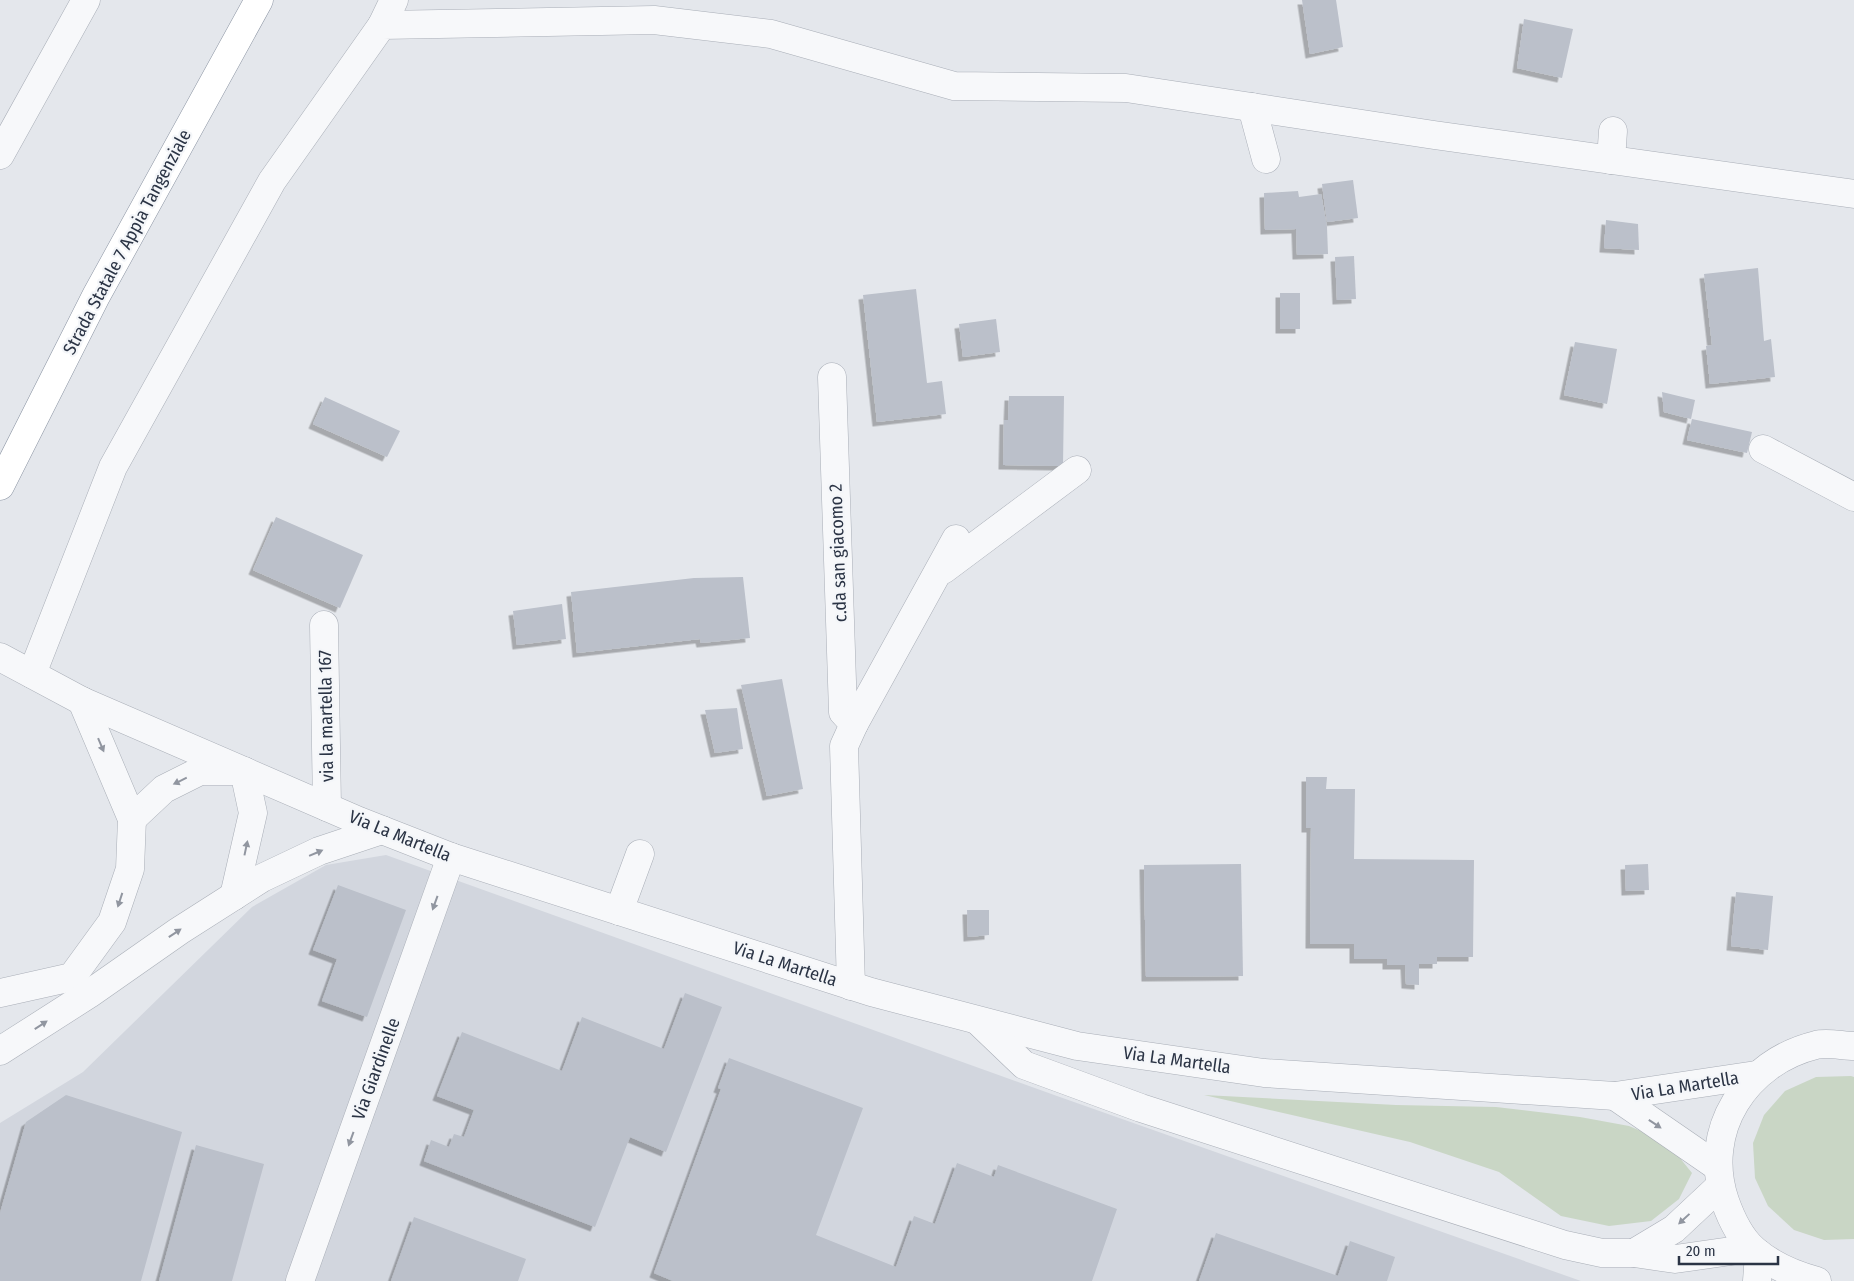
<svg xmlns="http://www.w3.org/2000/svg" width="1854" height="1281" font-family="'Fira Sans Condensed',sans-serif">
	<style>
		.built { fill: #d2d6de }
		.green { fill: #c9d6c5 }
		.building { fill: #bbc0ca; filter: url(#shadow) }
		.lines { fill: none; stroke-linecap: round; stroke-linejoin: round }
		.minor-casing { stroke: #a9aeb7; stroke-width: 29 }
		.highway-casing { stroke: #8b94a3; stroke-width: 29 }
		.minor { stroke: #f7f8fa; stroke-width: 28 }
		.highway { stroke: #fff; stroke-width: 28 }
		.oneway { fill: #9196a0 }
		.labels { text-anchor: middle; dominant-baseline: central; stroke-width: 4.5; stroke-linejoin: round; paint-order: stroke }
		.street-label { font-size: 18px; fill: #2b3445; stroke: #f4f6f9 }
	</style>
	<defs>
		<filter id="shadow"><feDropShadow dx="-4.5" dy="4.5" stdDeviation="0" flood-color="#0004"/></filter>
	</defs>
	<rect width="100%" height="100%" fill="#e4e7ec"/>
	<!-- built -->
	<path class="built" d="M386 855 1057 1096 1581 1281H0V1123L83 1072 252 907 326 865Z"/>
	<!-- green -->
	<g class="green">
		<path d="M1851 1076 1854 1077V1239L1824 1240 1794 1230 1768 1206 1755 1178 1753 1143 1764 1115 1785 1091 1816 1077Z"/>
		<path d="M1204 1095 1396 1105 1496 1107 1580 1117 1629 1126 1667 1142 1692 1173 1679 1199 1651 1221 1609 1226 1561 1216 1499 1172 1410 1142Z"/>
	</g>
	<!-- building -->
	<g class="building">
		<path d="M1302 0H1336L1343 47 1310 54Z"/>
		<path d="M1524 19 1573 29 1562 78 1517 68Z"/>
		<path d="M1353 180 1358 218 1327 222 1322 184Z"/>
		<path d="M1298 191 1299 197 1321 194 1327 227 1328 254 1297 255 1296 229 1265 230 1264 193Z"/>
		<path d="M1606 220 1638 224 1639 250 1604 248Z"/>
		<path d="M1354 256 1356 299 1337 300 1335 257Z"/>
		<path d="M1758 268 1764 341 1771 339 1775 377 1710 384 1706 346 1712 345 1704 274Z"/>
		<path d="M916 289 927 383 942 381 946 414 877 422 863 295Z"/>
		<rect x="1280" y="293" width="20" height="36"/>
		<path d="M996 319 1000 352 963 357 959 324Z"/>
		<path d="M1575 342 1617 349 1607 404 1564 395Z"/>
		<path d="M1662 392 1695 400 1691 419 1664 412Z"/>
		<path d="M1009 396H1064L1063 466 1003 465 1004 420H1008Z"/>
		<path d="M325 397 400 431 387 457 313 424Z"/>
		<path d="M1692 419 1752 432 1747 453 1687 440Z"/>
		<path d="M276 517 363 555 340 608 253 570Z"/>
		<path d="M743 577 750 638 701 643 700 639 577 653 571 592 694 578Z"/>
		<path d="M562 604 566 639 517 645 513 611Z"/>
		<path d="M782 679 803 789 767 796 741 685Z"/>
		<path d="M737 708 743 749 715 753 705 710Z"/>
		<path d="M1306 777H1327L1326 789H1355L1354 859 1474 860 1473 957H1437V964H1419V985L1406 984 1405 965H1387V959H1354V944H1310L1311 828H1306Z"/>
		<path d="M1241 864 1243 976 1146 977 1144 865Z"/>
		<path d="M1648 864 1649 890 1626 891 1625 865Z"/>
		<path d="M338 885 406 910 367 1017 322 1001 337 959 313 950Z"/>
		<path d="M1736 892 1773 896 1768 950 1731 946Z"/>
		<path d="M967 910H989V935L968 937Z"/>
		<path d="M685 993 722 1007 666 1152 630 1137 595 1227 424 1161 431 1140 449 1147 454 1134 464 1137 474 1110 437 1096 462 1032 562 1071 582 1017 664 1049Z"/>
		<path d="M729 1058 863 1108 816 1235 896 1267 914 1216 935 1224 957 1163 994 1177 998 1165 1117 1209 1092 1281H673L654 1273 721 1089 718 1088Z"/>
		<path d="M66 1095 182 1132 141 1281H0V1213L26 1122Z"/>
		<path d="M196 1145 264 1164 232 1281H159Z"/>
		<path d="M414 1217 526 1259 518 1281H391Z"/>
		<path d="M1216 1233 1338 1276 1350 1241 1395 1257 1387 1281H1199Z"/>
	</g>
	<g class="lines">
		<defs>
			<g id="minor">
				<path d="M382 25 394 0"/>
				<path d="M1252 107 1266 159"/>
				<path d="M0 155 86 0"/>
				<path d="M1611 160 1613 131"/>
				<path d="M832 377 843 712 854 724 844 746 851 986"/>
				<path d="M1763 449 1854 497"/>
				<path d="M943 570 1077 470"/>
				<path d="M324 625 327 807"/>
				<path d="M0 657 82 701 359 821 451 857 871 992 1077 1046 1264 1073 1615 1096 1756 1075"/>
				<path d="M32 674 113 467 272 181 382 25 654 20 771 34 954 86 1126 88 1434 135 1854 194"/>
				<path d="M854 724 956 539"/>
				<path d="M132 819 164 789 200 771H244L253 813 234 896"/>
				<path d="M619 911 640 854"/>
				<path d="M0 993 72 977 112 922 130 869 132 819 82 701"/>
				<path d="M978 1021 1024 1065 1141 1108 1565 1245 1602 1253H1634L1675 1259 1752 1248"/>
				<path d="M0 1051 89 994 179 931 262 878 319 851 382 830"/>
				<path d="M1615 1096 1718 1167"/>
				<path d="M1634 1253 1674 1229 1720 1186"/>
				<path d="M300 1281 451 857"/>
				<path d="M1757 1281 1759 1254"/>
				<path d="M1817 1281C1795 1275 1771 1265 1753 1249 1740 1237 1731 1218 1725 1201 1701 1130 1746 1062 1816 1045 1827 1042 1843 1046 1854 1046"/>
			</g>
			<path id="highway" d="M0 486 96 296 259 0"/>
		</defs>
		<!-- minor casing -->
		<use href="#minor" class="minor-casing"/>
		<!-- highway casing -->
		<use href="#highway" class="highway-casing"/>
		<!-- minor -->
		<use href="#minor" class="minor"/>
		<!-- highway -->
		<use href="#highway" class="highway"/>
	</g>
	<!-- one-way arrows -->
	<defs><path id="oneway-solid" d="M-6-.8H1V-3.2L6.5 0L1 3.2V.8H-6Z" transform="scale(1.25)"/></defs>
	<g class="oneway">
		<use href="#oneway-solid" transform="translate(101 745) rotate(67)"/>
		<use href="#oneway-solid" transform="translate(180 781) rotate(154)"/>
		<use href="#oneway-solid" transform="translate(246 848) rotate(-78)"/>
		<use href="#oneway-solid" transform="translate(316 853) rotate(-23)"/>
		<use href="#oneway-solid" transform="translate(120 900) rotate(108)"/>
		<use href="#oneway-solid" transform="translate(435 903) rotate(110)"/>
		<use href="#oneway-solid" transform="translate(175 933) rotate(-34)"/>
		<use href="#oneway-solid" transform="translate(41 1025) rotate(-33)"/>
		<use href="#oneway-solid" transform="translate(1655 1124) rotate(34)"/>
		<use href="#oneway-solid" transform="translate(351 1139) rotate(110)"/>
		<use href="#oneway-solid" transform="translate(1684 1219) rotate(137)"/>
	</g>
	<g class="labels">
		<!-- street labels -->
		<g class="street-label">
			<text transform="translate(127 242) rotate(-62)">Strada Statale 7 Appia Tangenziale</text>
			<text transform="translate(838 553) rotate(-92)">c.da san giacomo 2</text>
			<text transform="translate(326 716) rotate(-91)">via la martella 167</text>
			<text transform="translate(400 836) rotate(22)">Via La Martella</text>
			<text transform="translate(785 964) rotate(18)">Via La Martella</text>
			<text transform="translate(1177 1060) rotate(8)">Via La Martella</text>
			<text transform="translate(376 1069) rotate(-70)">Via Giardinelle</text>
			<text transform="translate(1685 1086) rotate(-9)">Via La Martella</text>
		</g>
	</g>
	<!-- scale -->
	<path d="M1679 1256v8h99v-8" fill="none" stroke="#2b3445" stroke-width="2.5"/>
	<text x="1686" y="1256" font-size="15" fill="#2b3445" stroke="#f4f6f9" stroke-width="4" paint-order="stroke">20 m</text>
</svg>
